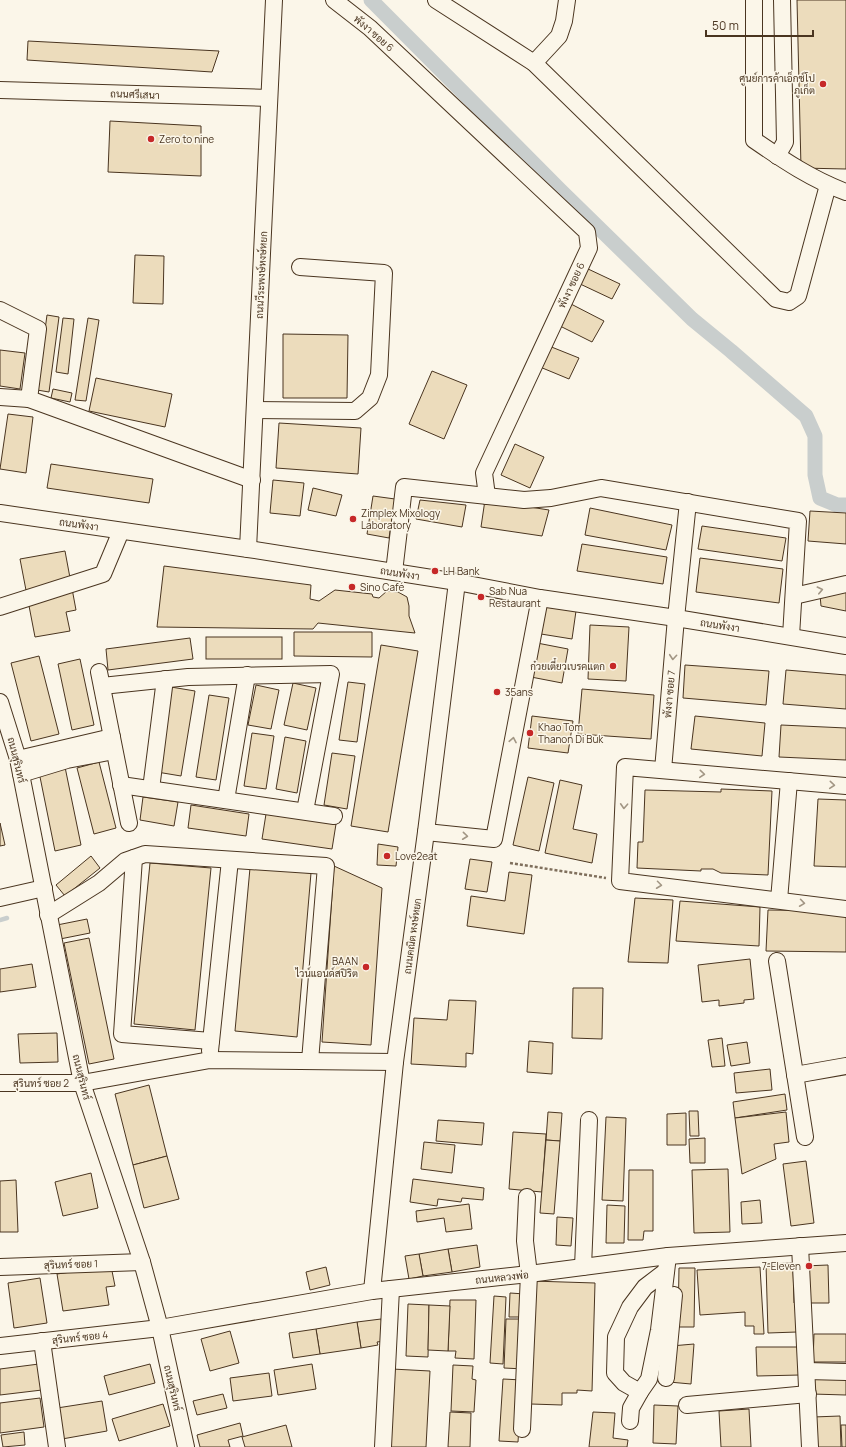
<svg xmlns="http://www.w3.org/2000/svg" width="846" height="1447" font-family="Manrope,Sarabun,sans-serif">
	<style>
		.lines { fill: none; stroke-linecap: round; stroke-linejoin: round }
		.stream { stroke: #c9cecd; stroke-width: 4.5 }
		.canal { stroke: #c9cecd; stroke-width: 15 }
		.building { fill: #ecdcbc; stroke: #4a3520 }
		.minor-casing { stroke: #4a3520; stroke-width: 18 }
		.path { stroke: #7f6f5c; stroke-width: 2.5; stroke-dasharray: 3 2; stroke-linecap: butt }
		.minor { stroke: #fbf6e9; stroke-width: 16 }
		.oneway { stroke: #a29684 }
		.poi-dot { fill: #c62828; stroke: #fbf6e9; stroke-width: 1.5 }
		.labels { text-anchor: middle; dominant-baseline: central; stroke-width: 3; stroke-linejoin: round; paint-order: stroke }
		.street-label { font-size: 10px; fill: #4a3520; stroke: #fbf6e9 }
		.poi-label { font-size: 10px; fill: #4a3520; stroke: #fbf6e9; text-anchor: start }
	</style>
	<rect width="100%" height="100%" fill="#fbf6e9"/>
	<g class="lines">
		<!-- stream -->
		<path class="stream" d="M0 920 7 918"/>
		<!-- canal -->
		<path class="canal" d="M371 0 560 190 692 319 731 351 806 416 815 436V475L820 498 837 505H846"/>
	</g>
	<!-- building -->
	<g class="building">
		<path d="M797 0H846V169L801 168Z"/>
		<path d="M28 41 219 51 212 72 27 60Z"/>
		<path d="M110 121 201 126V176L108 172Z"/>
		<path d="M135 255 164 256 163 304 133 303Z"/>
		<path d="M586 268 620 284 612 299 578 283Z"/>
		<path d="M571 304 604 321 592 342 560 326Z"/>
		<path d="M47 315 59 317 49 392 37 390Z"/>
		<path d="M63 318 74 319 68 374 56 372Z"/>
		<path d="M88 318 99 320 86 401 75 400Z"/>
		<path d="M283 334 348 335 347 398H283Z"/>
		<path d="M549 346 579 358 569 379 540 367Z"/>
		<path d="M0 350 25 353 20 389 0 386Z"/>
		<path d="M432 371 467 385 444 439 409 424Z"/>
		<path d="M96 378 172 394 165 427 89 411Z"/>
		<path d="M53 389 72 393 70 402 51 398Z"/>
		<path d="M8 414 33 417 26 473 0 469Z"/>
		<path d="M279 423 361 428 358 474 276 468Z"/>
		<path d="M515 444 544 457 530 488 501 475Z"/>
		<path d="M51 464 153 479 149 503 47 488Z"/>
		<path d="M273 480 304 483 300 516 270 513Z"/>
		<path d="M313 488 342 495 336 516 308 510Z"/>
		<path d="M373 496 395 499 389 538 367 534Z"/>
		<path d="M420 500 466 505 462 527 416 519Z"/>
		<path d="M485 500 549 510 542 536 481 527Z"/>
		<path d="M590 508 672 525 666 550 585 535Z"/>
		<path d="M810 511 846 513V544L808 541Z"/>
		<path d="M702 526 786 538 782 561 698 549Z"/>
		<path d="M582 544 667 557 663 584 577 571Z"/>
		<path d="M65 551 76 610 66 612 70 631 35 637 20 559Z"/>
		<path d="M700 558 783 569 779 603 696 592Z"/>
		<path d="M164 566 311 585 310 599 319 601 335 590 372 594 373 597 379 598 387 591 398 592 407 597 409 606V616L415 633 318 623 313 629 157 627Z"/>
		<path d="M846 592V611L821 606 820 595Z"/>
		<path d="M546 607 576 611 572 639 541 634Z"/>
		<path d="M590 625 629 627 626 681 588 679Z"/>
		<path d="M294 632H372V657L294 656Z"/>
		<rect x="206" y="637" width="76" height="22"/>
		<path d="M190 638 193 659 108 670 106 649Z"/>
		<path d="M537 643 568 649 562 683 531 677Z"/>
		<path d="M381 645 418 651 388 832 351 826Z"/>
		<path d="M39 656 59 734 31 741 11 663Z"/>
		<path d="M80 659 94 725 72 730 58 664Z"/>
		<path d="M685 665 769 671 766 705 683 698Z"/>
		<path d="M786 670 846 675V709L783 704Z"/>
		<path d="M348 682 365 684 357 742 339 740Z"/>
		<path d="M293 683 316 688 307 730 284 725Z"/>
		<path d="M256 685 279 690 271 729 248 725Z"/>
		<path d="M171 687 195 691 181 776 157 772Z"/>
		<path d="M582 689 654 695 651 739 578 734Z"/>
		<path d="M209 695 229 698 216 780 196 777Z"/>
		<path d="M532 716 573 721 568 753 528 748Z"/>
		<path d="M695 716 765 723 762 756 691 749Z"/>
		<path d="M781 725 846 728V760L779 757Z"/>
		<path d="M252 733 274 736 266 789 244 786Z"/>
		<path d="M285 737 306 741 297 793 276 789Z"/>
		<path d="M332 753 355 756 347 809 324 805Z"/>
		<path d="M99 762 116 828 94 834 77 768Z"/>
		<path d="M65 767 81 845 55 851 39 772Z"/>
		<path d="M528 777 554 783 539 851 513 845Z"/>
		<path d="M560 780 582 785 573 829 597 834 592 863 545 853Z"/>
		<path d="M721 789 772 791 768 875 721 873 713 869H701V871L637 868 638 842H643L645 790 721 792Z"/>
		<path d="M143 797 178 802 174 826 140 820Z"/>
		<path d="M818 799 846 800V867L814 866Z"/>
		<path d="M191 805 249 814 246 836 188 828Z"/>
		<path d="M266 814 336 824 332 849 262 839Z"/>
		<path d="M0 823 5 845 0 846Z"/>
		<path d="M378 844 398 847 396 866 377 865Z"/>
		<path d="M91 856 100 868 65 896 56 885Z"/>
		<path d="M470 859 492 862 487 892 465 889Z"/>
		<path d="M150 863 211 868 195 1030 134 1024Z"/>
		<path d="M334 866 382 888 371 1045 322 1042Z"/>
		<path d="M250 868 311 873 297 1037 235 1031Z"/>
		<path d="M509 872 532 875 524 934 467 926 471 896 505 901Z"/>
		<path d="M635 898 673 900 668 963 628 962Z"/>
		<path d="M680 901 760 907 759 946 676 941Z"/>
		<path d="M768 910 846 911V952L766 951Z"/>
		<path d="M87 919 90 933 60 939 57 925Z"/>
		<path d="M89 938 114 1059 89 1064 64 943Z"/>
		<path d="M750 959 754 999 744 1000V1003L719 1006V1000L702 1002 698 965Z"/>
		<path d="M32 964 36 987 0 992V969Z"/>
		<path d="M573 988H603L602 1039 572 1038Z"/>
		<path d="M449 1000 476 1001 473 1054 466 1053V1067L411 1064 414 1018 447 1020Z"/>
		<path d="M57 1033 58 1062 20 1063 18 1034Z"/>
		<path d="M722 1038 725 1066 712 1067 708 1040Z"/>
		<path d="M529 1041 553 1043 552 1074 527 1072Z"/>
		<path d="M747 1042 750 1063 731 1066 727 1045Z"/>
		<path d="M770 1069 772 1090 736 1093 734 1073Z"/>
		<path d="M149 1085 167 1156 133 1165 115 1094Z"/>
		<path d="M785 1094 787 1110 735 1118 733 1102Z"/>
		<path d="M689 1111H698L699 1136H690Z"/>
		<path d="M548 1112 562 1113 560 1141 546 1140Z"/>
		<path d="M786 1112 789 1142 774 1144 776 1159 742 1174 735 1118Z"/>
		<path d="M686 1113V1145H667V1114Z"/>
		<path d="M606 1117 626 1118 623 1201 602 1200Z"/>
		<path d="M438 1120 484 1123 482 1145 436 1141Z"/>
		<path d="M513 1132 546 1134 542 1192 509 1189Z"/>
		<path d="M705 1138V1163H690L689 1139Z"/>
		<path d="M546 1140 560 1141 554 1214 540 1213Z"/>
		<path d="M424 1142 455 1145 452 1173 421 1169Z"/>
		<path d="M167 1156 179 1199 144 1208 133 1165Z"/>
		<path d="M806 1161 814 1223 791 1226 783 1164Z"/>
		<path d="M728 1169 730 1232 694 1233 692 1170Z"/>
		<path d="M629 1170H653V1231H644L643 1240H628Z"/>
		<path d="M91 1173 98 1208 63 1216 55 1182Z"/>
		<path d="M413 1179 484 1188 483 1200 462 1198 461 1202 438 1199 437 1206 410 1202Z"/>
		<path d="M16 1180 18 1232H0V1181Z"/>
		<path d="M760 1200 762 1223 742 1224 741 1202Z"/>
		<path d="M469 1204 472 1229 446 1232 444 1218 417 1222 416 1211Z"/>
		<path d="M607 1205 625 1206 624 1243H606Z"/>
		<path d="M557 1217 573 1218 571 1246 556 1245Z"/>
		<path d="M477 1245 480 1267 452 1272 448 1249Z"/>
		<path d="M448 1249 452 1272 423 1276 419 1254Z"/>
		<path d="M419 1254 423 1276 409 1279 405 1256Z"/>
		<path d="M793 1263 794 1303H796L797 1332 768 1333 766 1264Z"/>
		<path d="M828 1265 829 1303H805L804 1266Z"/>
		<path d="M111 1266 115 1286 106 1287 109 1305 63 1311 57 1274Z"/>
		<path d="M326 1267 330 1285 310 1290 306 1272Z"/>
		<path d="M760 1267 764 1334H754V1326H745V1312L700 1315 697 1270Z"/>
		<path d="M679 1268H695L694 1327H678Z"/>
		<path d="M40 1278 47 1323 14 1328 8 1283Z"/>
		<path d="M532 1281 595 1283 592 1391 577 1390V1393H562V1405L531 1404Z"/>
		<path d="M510 1293 525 1294 524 1317H509Z"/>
		<path d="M494 1296 506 1297 503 1364 490 1363Z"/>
		<path d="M450 1300H476L474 1359 455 1358 456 1351H448Z"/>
		<path d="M408 1304 429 1305 428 1357 406 1356Z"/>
		<path d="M429 1305 450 1306 448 1351 428 1350Z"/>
		<path d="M381 1319 385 1341 377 1342 378 1345 361 1348 357 1322Z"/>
		<path d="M506 1319H526L524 1369 504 1368Z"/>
		<path d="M357 1322 361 1348 320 1354 316 1329Z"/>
		<path d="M316 1329 320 1354 293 1358 289 1333Z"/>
		<path d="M230 1331 239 1363 210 1371 201 1339Z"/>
		<path d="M814 1334H846V1362H813Z"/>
		<path d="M694 1344 691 1384 669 1382 671 1346Z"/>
		<path d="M756 1347H800V1375L757 1376Z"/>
		<path d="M39 1364 42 1390 0 1395V1369Z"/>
		<path d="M150 1364 155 1383 109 1395 104 1376Z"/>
		<path d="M312 1364 316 1389 278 1395 274 1370Z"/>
		<path d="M453 1365 473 1366 472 1379 476 1380 474 1412 451 1411Z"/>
		<path d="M392 1369 430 1371 426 1447H388Z"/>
		<path d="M269 1373 272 1396 233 1401 230 1378Z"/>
		<path d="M813 1375H846V1395L812 1394Z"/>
		<path d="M503 1379 522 1380 518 1442 499 1441Z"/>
		<path d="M223 1394 227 1408 197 1415 193 1401Z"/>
		<path d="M40 1398 44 1427 0 1433V1403Z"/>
		<path d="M102 1401 107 1431 62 1439 57 1408Z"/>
		<path d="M163 1404 170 1426 119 1441 112 1419Z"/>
		<path d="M654 1405 678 1406 676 1444 653 1443Z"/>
		<path d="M749 1409 751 1447H721L719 1411Z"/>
		<path d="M450 1412 471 1413 470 1447H448Z"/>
		<path d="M593 1412 615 1413 613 1438 628 1440 627 1447H589Z"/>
		<path d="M840 1416 841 1447H814L813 1417Z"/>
		<path d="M240 1423 243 1436 228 1440 230 1447H200L197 1435Z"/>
		<path d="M286 1425 292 1447H245L242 1437Z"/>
		<path d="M841 1425H846V1447H842Z"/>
		<path d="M24 1432 25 1445 3 1447 1 1435Z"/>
	</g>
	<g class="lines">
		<defs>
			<g id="minor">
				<path d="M334 0 370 28 587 232 589 248 484 473 487 496"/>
				<path d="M436 0 534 63 776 299 789 302 798 296 828 185"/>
				<path d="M754 0V140C783 160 813 180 846 192"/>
				<path d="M534 63 559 36 564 21 567 0"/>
				<path d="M0 90 269 98"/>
				<path d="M777 156 785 142 782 0"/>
				<path d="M0 310 38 329 29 399 252 480"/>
				<path d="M0 397 29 399"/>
				<path d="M255 410 355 411 370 398 379 375 384 273 300 267"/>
				<path d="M0 513 248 549 457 582 540 598 676 618 846 646"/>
				<path d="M248 549 274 0"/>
				<path d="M394 572 404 487 524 500 551 498 601 488 798 521 791 636"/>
				<path d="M794 596 846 584"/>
				<path d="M0 607 103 574 121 531"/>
				<path d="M99 672 129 823"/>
				<path d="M102 686 188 677 331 674 305 811"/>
				<path d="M0 702 18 759 21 774 82 1083 142 1262 160 1328 186 1447"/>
				<path d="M18 759 112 737"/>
				<path d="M663 770 676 618 688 502"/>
				<path d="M21 774 67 760 114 751"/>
				<path d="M121 785 334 816"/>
				<path d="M846 786 625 767 620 881 846 909"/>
				<path d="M151 789 165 679"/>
				<path d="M226 800 247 675"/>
				<path d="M426 832 494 839 540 598"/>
				<path d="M134 858 122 1034 211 1041"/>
				<path d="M0 898 44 888"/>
				<path d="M779 900 789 781"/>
				<path d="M48 915 99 883 125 861 145 854 326 866 310 1061"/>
				<path d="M777 961 805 1137"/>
				<path d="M210 1051 230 860"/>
				<path d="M795 1075 846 1066"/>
				<path d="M0 1083H82L210 1060 395 1062"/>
				<path d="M800 1246 810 1447"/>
				<path d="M0 1267 142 1262"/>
				<path d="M583 1267 589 1120"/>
				<path d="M372 1291 395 1062 426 832 457 582"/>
				<path d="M42 1341 57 1447"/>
				<path d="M0 1346 160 1328 372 1291 529 1274 668 1256 846 1243"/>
				<path d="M807 1371 846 1372"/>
				<path d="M666 1378 674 1295"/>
				<path d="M640 1392 624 1383 615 1373 616 1337 630 1307 645 1287 666 1271"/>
				<path d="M687 1405 808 1394"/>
				<path d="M630 1421 631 1408 640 1392 649 1379 659 1330 668 1256"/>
				<path d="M522 1429 529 1274 525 1241 527 1197"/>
				<path d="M383 1447 391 1289"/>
			</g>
		</defs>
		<!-- minor casing -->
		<use href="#minor" class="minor-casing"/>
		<!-- path -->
		<path class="path" d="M510 863 606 878"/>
		<!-- minor -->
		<use href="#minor" class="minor"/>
	</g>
	<!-- one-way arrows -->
	<defs><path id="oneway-chevron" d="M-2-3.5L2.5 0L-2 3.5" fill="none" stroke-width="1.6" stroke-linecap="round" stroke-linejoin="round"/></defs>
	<g class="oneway">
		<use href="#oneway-chevron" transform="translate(820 590) rotate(-13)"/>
		<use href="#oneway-chevron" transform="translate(673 657) rotate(95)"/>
		<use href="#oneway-chevron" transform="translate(513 740) rotate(-79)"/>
		<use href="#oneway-chevron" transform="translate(702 774) rotate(5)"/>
		<use href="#oneway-chevron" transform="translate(832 785) rotate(5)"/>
		<use href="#oneway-chevron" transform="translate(624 806) rotate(93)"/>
		<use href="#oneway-chevron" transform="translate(465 836) rotate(6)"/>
		<use href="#oneway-chevron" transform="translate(659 885) rotate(7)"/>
		<use href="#oneway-chevron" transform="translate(802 903) rotate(8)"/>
	</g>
	<!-- markers -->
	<g class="poi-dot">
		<circle cx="823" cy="84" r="4"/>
		<circle cx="151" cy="139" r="4"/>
		<circle cx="353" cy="519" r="4"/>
		<circle cx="435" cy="571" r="4"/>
		<circle cx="352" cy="587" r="4"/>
		<circle cx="481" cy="597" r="4"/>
		<circle cx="613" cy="666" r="4"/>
		<circle cx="497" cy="692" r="4"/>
		<circle cx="530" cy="733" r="4"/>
		<circle cx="387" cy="856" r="4"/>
		<circle cx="366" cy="967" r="4"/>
		<circle cx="809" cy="1266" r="4"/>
	</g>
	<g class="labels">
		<!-- street labels -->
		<g class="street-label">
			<text transform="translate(374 33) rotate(41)">พังงา ซอย 6</text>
			<text transform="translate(135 94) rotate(2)">ถนนศรีเสนา</text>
			<text transform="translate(261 275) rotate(-87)">ถนนวีระพงษ์หงษ์หยก</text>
			<text transform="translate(571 285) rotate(-65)">พังงา ซอย 6</text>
			<text transform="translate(79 524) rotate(8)">ถนนพังงา</text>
			<text transform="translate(400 573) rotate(9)">ถนนพังงา</text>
			<text transform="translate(720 625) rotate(9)">ถนนพังงา</text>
			<text transform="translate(669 694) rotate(-85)">พังงา ซอย 7</text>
			<text transform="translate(17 760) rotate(76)">ถนนสุรินทร์</text>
			<text transform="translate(412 936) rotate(-82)">ถนนคณิต หงษ์หยก</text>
			<text transform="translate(82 1077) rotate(76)">ถนนสุรินทร์</text>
			<text x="41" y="1083">สุรินทร์ ซอย 2</text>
			<text transform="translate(71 1264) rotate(-2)">สุรินทร์ ซอย 1</text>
			<text transform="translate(502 1277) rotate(-6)">ถนนหลวงพ่อ</text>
			<text transform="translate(80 1337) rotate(-6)">สุรินทร์ ซอย 4</text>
			<text transform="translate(173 1388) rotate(77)">ถนนสุรินทร์</text>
		</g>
		<!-- poi labels -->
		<g class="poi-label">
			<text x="815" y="78" text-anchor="end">ศูนย์การค้าเอ็กซ์โป<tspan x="815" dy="12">ภูเก็ต</tspan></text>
			<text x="159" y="139">Zero to nine</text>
			<text x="361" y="513">Zimplex Mixology<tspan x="361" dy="12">Laboratory</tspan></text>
			<text x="443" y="571">LH Bank</text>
			<text x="360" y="587">Sino Café</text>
			<text x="489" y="591">Sab Nua<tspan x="489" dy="12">Restaurant</tspan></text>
			<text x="605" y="666" text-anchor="end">ก๋วยเตี๋ยวเบรคแตก</text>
			<text x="505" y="692">35ans</text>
			<text x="538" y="727">Khao Tom<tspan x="538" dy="12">Thanon Di Buk</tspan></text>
			<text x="395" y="856">Love2eat</text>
			<text x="358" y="961" text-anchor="end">BAAN<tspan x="358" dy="12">ไวน์แอนด์สปิริต</tspan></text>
			<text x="801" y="1266" text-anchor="end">7-Eleven</text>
		</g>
	</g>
	<!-- scale -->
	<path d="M706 30v6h107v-6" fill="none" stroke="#4a3520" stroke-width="2"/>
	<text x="712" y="30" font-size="12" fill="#4a3520" stroke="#fbf6e9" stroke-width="3" paint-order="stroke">50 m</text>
</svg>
